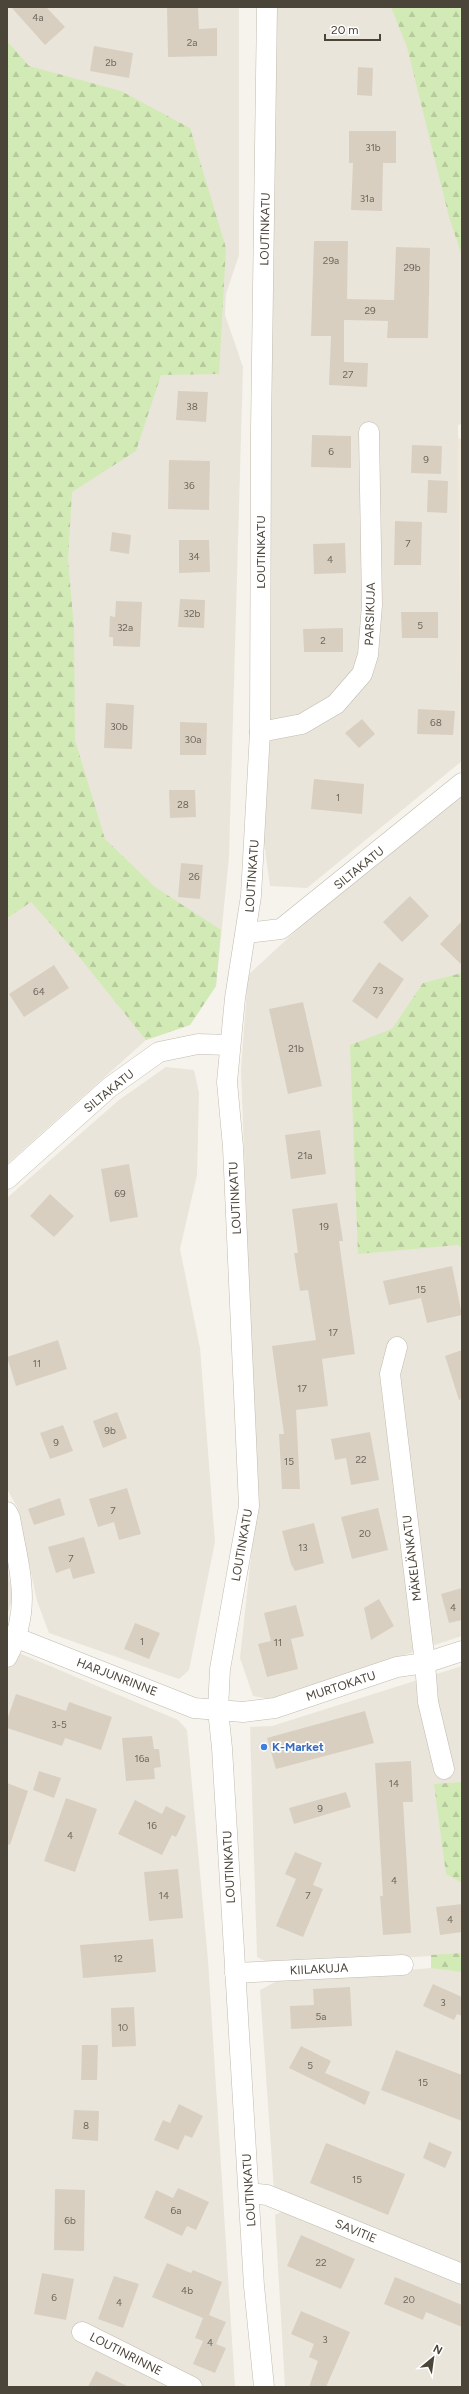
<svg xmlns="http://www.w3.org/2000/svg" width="469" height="2394" font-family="Figtree,sans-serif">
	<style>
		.residential { fill: #eae5da }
		.education { fill: #efe8d6 }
		.forest { fill: url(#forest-firs) }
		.building { fill: #d8cfc1 }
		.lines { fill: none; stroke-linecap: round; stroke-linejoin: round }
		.street-casing { stroke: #c2bbae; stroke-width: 21 }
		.street { stroke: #fff; stroke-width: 20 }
		.shop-dot { fill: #3f7fe0; stroke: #fff; stroke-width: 1.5 }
		.labels { text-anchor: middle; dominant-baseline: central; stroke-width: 3.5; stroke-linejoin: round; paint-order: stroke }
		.number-label { font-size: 10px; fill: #6e675b }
		.street-label { font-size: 12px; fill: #4b4439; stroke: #fff }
		.shop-label { font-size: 12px; font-weight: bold; fill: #366cbe; stroke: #fff; text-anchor: start }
	</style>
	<defs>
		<pattern id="forest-firs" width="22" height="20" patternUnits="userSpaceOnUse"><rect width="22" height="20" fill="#d2eab5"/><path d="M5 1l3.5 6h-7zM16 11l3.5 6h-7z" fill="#b6ca9c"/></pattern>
	</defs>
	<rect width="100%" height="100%" fill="#f6f3ec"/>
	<!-- residential -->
	<g class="residential">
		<path d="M7 7H239V255L226 294 225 315 243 367 229 857 216 986 190 1025 146 1040 7 1164Z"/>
		<path d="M276 7H462V424L458 425 462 761 307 888 270 886 261 821Z"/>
		<path d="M462 792V1636L270 1699 253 1696 240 1658 257 1503 241 1070 248 975 325 904Z"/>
		<path d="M166 1067 194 1070 199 1093 197 1175 180 1249 200 1348 215 1542 189 1670 179 1679 49 1633 37 1601 17 1507 7 1489V1198L119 1100Z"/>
		<path d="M7 1567 13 1598 7 1615Z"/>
		<path d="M7 1648 178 1720 187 1730 208 1960 235 2387H7Z"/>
		<path d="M462 1666V2267L274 2191 260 1990 277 1981 431 1968V1956L274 1966 257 1957 250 1727 272 1726Z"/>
		<path d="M286 2210 462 2282V2387H285L275 2215Z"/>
	</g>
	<!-- education -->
	<path class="education" d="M462 438V696H461L458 439Z"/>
	<!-- forest -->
	<g class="forest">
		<path d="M391 7H462V256L449 217 407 47Z"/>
		<path d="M7 41 29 66 121 91 190 128 226 248 219 374 161 375 136 451 72 492 68 560 74 628 75 740 105 839 155 887 221 930 216 986 190 1025 146 1040 72 948 31 902 7 918Z"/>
		<path d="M462 973V1248L458 1245 358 1254 350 1045 392 1029 423 983Z"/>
		<path d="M462 1782V1883L446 1874 434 1784Z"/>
		<path d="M462 1953V1972L431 1968V1955Z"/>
	</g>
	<!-- building -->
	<g class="building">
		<path d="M11 7H46L65 27 45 45Z"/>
		<path d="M167 7H198L199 29 217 28V56L168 57Z"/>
		<path d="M94 46 133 53 129 78 90 71Z"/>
		<path d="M358 67 373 68 372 96 357 95Z"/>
		<path d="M349 131H396V163H383L382 211 351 210 353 163H349Z"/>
		<path d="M314 241H348L347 299 394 300 396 247 430 248 428 338H387L388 321 344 320V362L368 363 367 387 329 385 331 336H311Z"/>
		<path d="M178 391 208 392 206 422 176 420Z"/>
		<path d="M312 435 351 436V468L311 467Z"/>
		<path d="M412 445 442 446 441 474 411 473Z"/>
		<path d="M169 460 210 461 209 510 168 509Z"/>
		<path d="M428 480 448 481 447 513 427 512Z"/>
		<path d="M395 521 422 522 421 565H394Z"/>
		<path d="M112 532 131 535 129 554 110 551Z"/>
		<path d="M179 540H209L210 572 179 573Z"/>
		<path d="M345 543 346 573 314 574 313 544Z"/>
		<path d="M180 599 205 600 204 628 178 627Z"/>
		<path d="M116 601 142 602 140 647 113 646V637H109L110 616 115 617Z"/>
		<path d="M401 612H438V638H402Z"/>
		<path d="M343 628V652H304L303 629Z"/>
		<path d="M106 703 134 705 132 749 104 748Z"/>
		<path d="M418 709 455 711 453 735 417 734Z"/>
		<path d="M362 719 375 734 359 748 345 733Z"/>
		<path d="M180 722 207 723 206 755H180Z"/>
		<path d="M314 779 364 784 362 814 311 809Z"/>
		<path d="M169 790H195L196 817 170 818Z"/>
		<path d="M181 863 203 865 200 899 178 897Z"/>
		<path d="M410 896 429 916 402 942 383 922Z"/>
		<path d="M462 921V965L440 944Z"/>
		<path d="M379 962 404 979 377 1019 352 1001Z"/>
		<path d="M54 965 69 988 24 1017 9 994Z"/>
		<path d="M303 1002 322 1086 288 1094 269 1009Z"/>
		<path d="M320 1130 326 1174 291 1179 285 1135Z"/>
		<path d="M129 1164 138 1217 110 1222 101 1169Z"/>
		<path d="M50 1194 74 1216 54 1237 30 1216Z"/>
		<path d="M337 1203 343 1241H339L355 1354 322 1359 328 1406 296 1410 300 1489H282L279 1434H284L272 1346 316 1340 308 1290 300 1291 294 1253H298L292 1209Z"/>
		<path d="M452 1266 462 1315 427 1323 421 1298 389 1305 383 1281Z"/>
		<path d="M58 1340 67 1369 16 1386 7 1357Z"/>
		<path d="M462 1350V1399L459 1400 445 1356Z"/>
		<path d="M117 1412 127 1438 103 1448 93 1421Z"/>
		<path d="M63 1425 73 1451 50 1459 40 1433Z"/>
		<path d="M370 1432 379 1480 351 1485 346 1458 335 1460 331 1439Z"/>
		<path d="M127 1488 141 1534 119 1540 114 1522 98 1527 89 1499Z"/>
		<path d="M60 1498 65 1515 34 1525 28 1509Z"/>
		<path d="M378 1508 388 1550 352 1559 341 1517Z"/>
		<path d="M314 1523 324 1563 295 1571 291 1564 282 1531Z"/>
		<path d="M84 1537 95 1573 73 1579 70 1568 56 1573 48 1547Z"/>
		<path d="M462 1588V1620L449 1623 441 1594Z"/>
		<path d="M379 1599 394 1626 371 1640 364 1608Z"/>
		<path d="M296 1605 304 1636 291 1639 298 1669 267 1677 258 1644 271 1641 264 1613Z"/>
		<path d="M135 1623 160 1633 149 1659 124 1649Z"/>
		<path d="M16 1694 66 1711 69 1702 112 1717 101 1750 65 1738 62 1746 7 1728V1720Z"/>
		<path d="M365 1711 374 1743 276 1769 267 1738Z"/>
		<path d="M152 1736 154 1749H159L161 1767 154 1768 155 1779 126 1781 122 1738Z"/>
		<path d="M411 1761 413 1802H403L411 1933 383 1935 380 1896H383L375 1763Z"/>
		<path d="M39 1771 61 1778 54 1798 33 1790Z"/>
		<path d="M7 1783 28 1791 10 1845 7 1844Z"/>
		<path d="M346 1792 351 1807 294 1824 289 1808Z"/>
		<path d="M66 1798 97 1809 75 1872 44 1861Z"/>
		<path d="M135 1800 162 1814 166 1806 186 1816 176 1837 172 1835 162 1855 118 1834Z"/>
		<path d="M295 1852 322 1863 313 1885 323 1889 303 1937 276 1926 296 1879 285 1874Z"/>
		<path d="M178 1869 183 1918 149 1921 144 1872Z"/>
		<path d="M462 1904V1932L440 1935 436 1907Z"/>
		<path d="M153 1939 156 1972 83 1978 80 1945Z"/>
		<path d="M433 1984 462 1997V2016L457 2014 454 2020 423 2006Z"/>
		<path d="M350 1987 352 2026 291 2029 290 2006 314 2005 313 1989Z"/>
		<path d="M134 2007 136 2046 112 2047 111 2008Z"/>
		<path d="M82 2045H98L97 2080H81Z"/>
		<path d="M301 2046 331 2061 325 2073 370 2092 365 2105 289 2068Z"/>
		<path d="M396 2050 462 2075V2121L381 2090Z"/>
		<path d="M179 2104 203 2116 192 2138 185 2135 178 2150 154 2140 163 2120 170 2123Z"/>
		<path d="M74 2110 99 2111 98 2141 72 2139Z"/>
		<path d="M429 2142 452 2152 445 2168 423 2158Z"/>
		<path d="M326 2143 405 2174 388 2215 310 2183Z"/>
		<path d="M178 2188 209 2202 196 2230 187 2226 182 2236 144 2218 156 2190 173 2198Z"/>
		<path d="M55 2189 85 2190 84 2251 54 2250Z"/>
		<path d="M301 2235 355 2259 341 2289 287 2266Z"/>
		<path d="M167 2263 191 2273 193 2270 222 2282 209 2315 226 2322 216 2344 226 2348 215 2373 193 2364 203 2341 195 2338 203 2318 152 2297Z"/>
		<path d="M42 2273 74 2279 66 2320 34 2314Z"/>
		<path d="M114 2276 139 2284 123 2328 98 2319Z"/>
		<path d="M395 2277 462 2305V2327L426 2312 423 2320 384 2304Z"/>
		<path d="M301 2311 350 2332 326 2387H309L318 2361 309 2357 314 2344 291 2334Z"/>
		<path d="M96 2371 129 2387H88Z"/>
	</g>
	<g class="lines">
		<defs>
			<g id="street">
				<path d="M260 732 302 724 336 704 362 674 368 655 372 605 369 432"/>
				<path d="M247 933 281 929 462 783"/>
				<path d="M7 1179 110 1087 159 1052 198 1044 229 1045"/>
				<path d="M397 1347 390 1374 425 1663 428 1702 444 1769"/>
				<path d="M7 1512 10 1518C19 1569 33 1608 7 1657"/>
				<path d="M17 1638 194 1708 243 1712 275 1708 397 1667 425 1663 462 1651"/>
				<path d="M235 1973 403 1965"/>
				<path d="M249 2193 267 2195 462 2274"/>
				<path d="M82 2332 192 2387"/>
				<path d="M264 2387 254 2286 222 1748 218 1710 220 1669 249 1506 233 1147 227 1082 235 998 251 896 260 732 261 429 267 7"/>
			</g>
		</defs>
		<!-- street casing -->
		<use href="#street" class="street-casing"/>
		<!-- street -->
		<use href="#street" class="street"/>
	</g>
	<!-- markers -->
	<circle class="shop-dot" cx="264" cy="1747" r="4"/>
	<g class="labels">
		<!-- number labels -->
		<g class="number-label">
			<text x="38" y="17">4a</text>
			<text x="192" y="42">2a</text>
			<text x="111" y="62">2b</text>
			<text x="373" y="147">31b</text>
			<text x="367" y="198">31a</text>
			<text x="331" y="260">29a</text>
			<text x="412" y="267">29b</text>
			<text x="370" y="310">29</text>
			<text x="348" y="374">27</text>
			<text x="192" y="406">38</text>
			<text x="331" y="451">6</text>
			<text x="426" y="459">9</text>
			<text x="189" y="485">36</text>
			<text x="408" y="543">7</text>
			<text x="194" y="556">34</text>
			<text x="330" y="559">4</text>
			<text x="192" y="613">32b</text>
			<text x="420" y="625">5</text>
			<text x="125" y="627">32a</text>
			<text x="323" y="640">2</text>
			<text x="436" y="722">68</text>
			<text x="119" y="726">30b</text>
			<text x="193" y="739">30a</text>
			<text x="338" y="797">1</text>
			<text x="183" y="804">28</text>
			<text x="194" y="876">26</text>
			<text x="378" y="990">73</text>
			<text x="39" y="991">64</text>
			<text x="296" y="1048">21b</text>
			<text x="305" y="1155">21a</text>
			<text x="120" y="1193">69</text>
			<text x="324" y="1226">19</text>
			<text x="421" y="1289">15</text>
			<text x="333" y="1332">17</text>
			<text x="37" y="1363">11</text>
			<text x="302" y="1388">17</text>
			<text x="110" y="1430">9b</text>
			<text x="56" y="1442">9</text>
			<text x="361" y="1459">22</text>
			<text x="289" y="1461">15</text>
			<text x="113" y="1510">7</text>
			<text x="365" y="1533">20</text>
			<text x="303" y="1547">13</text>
			<text x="71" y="1558">7</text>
			<text x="453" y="1607">4</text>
			<text x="142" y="1641">1</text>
			<text x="278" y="1642">11</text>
			<text x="59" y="1724">3-5</text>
			<text x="142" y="1758">16a</text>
			<text x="394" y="1783">14</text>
			<text x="320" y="1808">9</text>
			<text x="152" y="1825">16</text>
			<text x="70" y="1835">4</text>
			<text x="394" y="1880">4</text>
			<text x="164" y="1895">14</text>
			<text x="308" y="1895">7</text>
			<text x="450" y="1919">4</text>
			<text x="118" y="1958">12</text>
			<text x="443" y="2002">3</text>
			<text x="321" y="2016">5a</text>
			<text x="123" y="2027">10</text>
			<text x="310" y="2065">5</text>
			<text x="423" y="2082">15</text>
			<text x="86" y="2125">8</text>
			<text x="357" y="2179">15</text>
			<text x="176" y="2210">6a</text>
			<text x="70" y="2220">6b</text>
			<text x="321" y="2262">22</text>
			<text x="187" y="2290">4b</text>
			<text x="54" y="2297">6</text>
			<text x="409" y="2299">20</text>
			<text x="119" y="2302">4</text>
			<text x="325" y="2339">3</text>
			<text x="210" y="2342">4</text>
		</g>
		<!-- street labels -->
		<g class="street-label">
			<text transform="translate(265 229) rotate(-89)">LOUTINKATU</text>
			<text transform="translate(261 552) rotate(-90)">LOUTINKATU</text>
			<text transform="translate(370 614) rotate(-88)">PARSIKUJA</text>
			<text transform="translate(359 868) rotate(-39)">SILTAKATU</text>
			<text transform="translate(252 876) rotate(-86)">LOUTINKATU</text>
			<text transform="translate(109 1091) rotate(-39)">SILTAKATU</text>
			<text transform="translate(235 1198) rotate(-93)">LOUTINKATU</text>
			<text transform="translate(242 1545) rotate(-80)">LOUTINKATU</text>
			<text transform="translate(412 1558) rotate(-97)">MÄKELÄNKATU</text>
			<text transform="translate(117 1677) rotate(21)">HARJUNRINNE</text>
			<text transform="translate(341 1686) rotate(-18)">MURTOKATU</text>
			<text transform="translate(229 1867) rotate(-93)">LOUTINKATU</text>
			<text transform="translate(319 1969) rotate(-3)">KIILAKUJA</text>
			<text transform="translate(249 2190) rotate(-94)">LOUTINKATU</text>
			<text transform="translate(356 2231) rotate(22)">SAVITIE</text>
			<text transform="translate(126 2354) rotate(27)">LOUTINRINNE</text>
		</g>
		<!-- shop labels -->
		<g class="shop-label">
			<text x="272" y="1747">K-Market</text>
		</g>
	</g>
	<!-- border -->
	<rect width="469" height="2394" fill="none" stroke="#4b4439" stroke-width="16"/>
	<!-- north arrow -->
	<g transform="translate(433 2358) rotate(29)" stroke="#ffffff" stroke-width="3" paint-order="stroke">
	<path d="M0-3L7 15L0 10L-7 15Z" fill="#4b4439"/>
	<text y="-6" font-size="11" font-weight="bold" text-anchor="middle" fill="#4b4439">N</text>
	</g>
	<!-- scale -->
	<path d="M325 34v6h55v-6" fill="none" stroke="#4b4439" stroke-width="2"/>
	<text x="331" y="34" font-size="12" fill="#4b4439" stroke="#ffffff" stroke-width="3" paint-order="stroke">20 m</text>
</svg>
